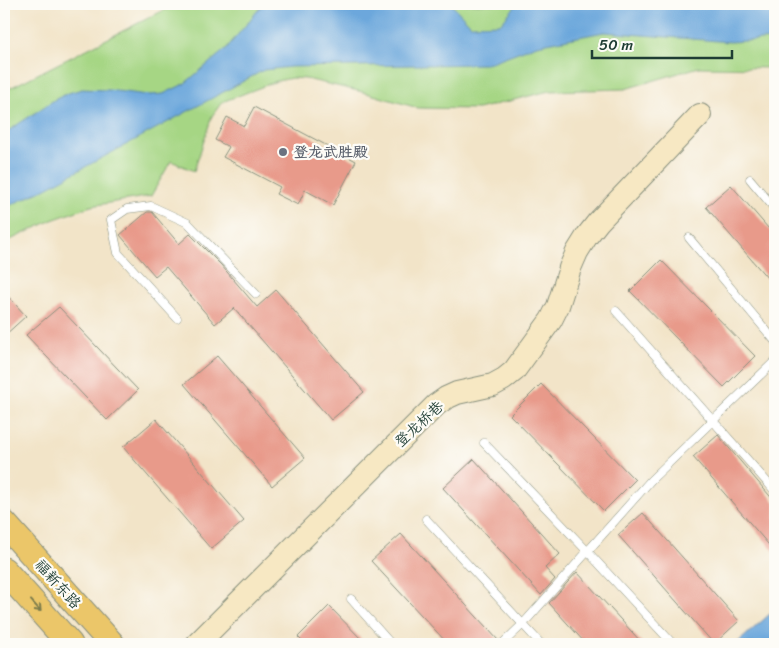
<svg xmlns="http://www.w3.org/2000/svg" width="779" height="648" font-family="Sriracha,'LXGW WenKai TC',sans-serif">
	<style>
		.green { fill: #a6d684; stroke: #628a5c }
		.water { fill: #6ca7dc; stroke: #467288 }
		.building { fill: #e89a8a }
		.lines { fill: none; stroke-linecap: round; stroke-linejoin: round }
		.lane-casing { stroke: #88907e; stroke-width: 9 }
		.secondary-casing { stroke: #88907e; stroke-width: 24 }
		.primary-casing { stroke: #88907e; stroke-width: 27 }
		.lane { stroke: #fff; stroke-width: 8 }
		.secondary { stroke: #f7e8c3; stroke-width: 22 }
		.primary { stroke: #ebc669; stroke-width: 25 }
		.oneway { stroke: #7b7b4c }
		.worship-dot { fill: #6b7280; stroke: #fdfcf7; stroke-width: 2 }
		.labels { text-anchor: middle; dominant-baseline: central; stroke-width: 4.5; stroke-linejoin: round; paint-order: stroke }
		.worship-label { font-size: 15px; font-weight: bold; fill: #5b616d; stroke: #fdfcf7; text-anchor: start }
		.street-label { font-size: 15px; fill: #1f3d34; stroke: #fdfcf7 }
	</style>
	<rect width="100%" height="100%" fill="#fdfcf7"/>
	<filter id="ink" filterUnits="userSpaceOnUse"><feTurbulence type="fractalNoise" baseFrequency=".02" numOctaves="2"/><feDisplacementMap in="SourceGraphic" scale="10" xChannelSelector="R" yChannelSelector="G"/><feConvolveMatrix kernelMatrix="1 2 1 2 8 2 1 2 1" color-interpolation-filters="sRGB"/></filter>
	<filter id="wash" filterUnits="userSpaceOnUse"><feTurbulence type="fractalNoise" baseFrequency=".0096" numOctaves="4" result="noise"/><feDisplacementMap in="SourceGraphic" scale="20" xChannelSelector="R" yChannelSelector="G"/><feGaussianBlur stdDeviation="1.12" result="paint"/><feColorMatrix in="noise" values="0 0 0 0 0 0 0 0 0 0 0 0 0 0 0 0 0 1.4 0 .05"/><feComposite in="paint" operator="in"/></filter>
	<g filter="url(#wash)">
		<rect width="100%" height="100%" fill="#f2e4c8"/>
		<!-- green -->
		<path class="green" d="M176 4H775V68L699 67 625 89 549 91 478 109 418 108 363 92 306 79 292 78 277 81 222 102 212 116 194 171 171 161 151 196 91 206 52 220 4 243V91Z"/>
		<!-- water -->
		<g class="water">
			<path d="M263 4H451L471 25 500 24 517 4H775V39L730 42 604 32 537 45 486 64 291 67 264 70 41 191 4 208V135L5 133 54 100 68 93 82 89 109 90 148 95 163 94 184 84 226 49Z"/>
			<path d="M775 609V644H736L771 613Z"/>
		</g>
		<g id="blocks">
			<!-- building -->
			<g class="building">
				<path d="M254 107 356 161 333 205 305 190 298 205 276 194 280 187 223 157 229 147 215 140 227 117 244 126Z"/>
				<path d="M731 185 775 236V287L706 207Z"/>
				<path d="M147 212H152L179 244 190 234 221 265 257 307 276 290 364 392 331 420 234 308 215 324 166 267 155 276 120 235Z"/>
				<path d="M661 260 755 356 724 387 630 291Z"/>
				<path d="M4 292 26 316 4 336Z"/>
				<path d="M59 307 138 390 107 420 26 335Z"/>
				<path d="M217 356 305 458 272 486 184 384Z"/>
				<path d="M541 384 635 480 604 511 510 415Z"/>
				<path d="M156 419 244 521 211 549 123 447Z"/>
				<path d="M718 435 775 502V552L693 457Z"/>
				<path d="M474 459 560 554 545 568 555 579 541 595 443 488Z"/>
				<path d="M643 513 739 621 714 644 618 535Z"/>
				<path d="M401 534 498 640 496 644H448L371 561Z"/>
				<path d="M577 572 643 644H586L549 603Z"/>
				<path d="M329 606 366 644H305L298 637Z"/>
			</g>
		</g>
	</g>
	<g filter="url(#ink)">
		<use href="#blocks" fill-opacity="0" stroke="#88907e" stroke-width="1"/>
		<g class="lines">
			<defs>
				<g id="lane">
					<path d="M750 179 775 209"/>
					<path d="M689 238 775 341"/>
					<path d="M616 311 775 491"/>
					<path d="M177 318 118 253 111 220 127 209 151 206 188 223 256 294"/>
					<path d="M484 443 588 552 673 644"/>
					<path d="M426 519 541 644"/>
					<path d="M351 599 391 644"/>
					<path d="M502 644 523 624 651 480 775 361"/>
				</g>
				<path id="secondary" d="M197 644 436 405 446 398 457 393 493 385 504 379 514 371 551 320 558 306 570 268 577 252 587 236 598 222 700 115"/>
				<g id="primary">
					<path d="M4 523 112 644"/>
					<path d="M4 570 70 644"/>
				</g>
			</defs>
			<!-- lane casing -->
			<use href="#lane" class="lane-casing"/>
			<!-- secondary casing -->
			<use href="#secondary" class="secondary-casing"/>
			<!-- primary casing -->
			<use href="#primary" class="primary-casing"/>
			<!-- lane -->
			<use href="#lane" class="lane"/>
			<!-- secondary -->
			<use href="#secondary" class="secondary"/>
			<!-- primary -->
			<use href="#primary" class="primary"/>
		</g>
		<!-- one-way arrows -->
		<defs><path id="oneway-shaft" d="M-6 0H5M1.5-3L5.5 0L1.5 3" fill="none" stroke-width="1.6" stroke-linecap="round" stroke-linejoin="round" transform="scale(1.25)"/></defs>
		<use class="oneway" href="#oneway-shaft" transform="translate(36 606) rotate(48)"/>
	</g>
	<!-- markers -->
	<circle class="worship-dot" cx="283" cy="152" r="5"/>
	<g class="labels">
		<!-- worship labels -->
		<g class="worship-label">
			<text x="293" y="152">登龙武胜殿</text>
		</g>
		<!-- street labels -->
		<g class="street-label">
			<text transform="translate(419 424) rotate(-43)">登龙桥巷</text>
			<text transform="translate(58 584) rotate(48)">福新东路</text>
		</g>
	</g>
	<!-- margin -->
	<rect width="779" height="648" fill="none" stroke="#fdfcf7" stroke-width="20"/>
	<!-- scale -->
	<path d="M592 50v8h140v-8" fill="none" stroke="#1f3d34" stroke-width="2.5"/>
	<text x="599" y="50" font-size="15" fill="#1f3d34" stroke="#fdfcf7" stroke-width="4" paint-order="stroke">50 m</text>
</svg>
